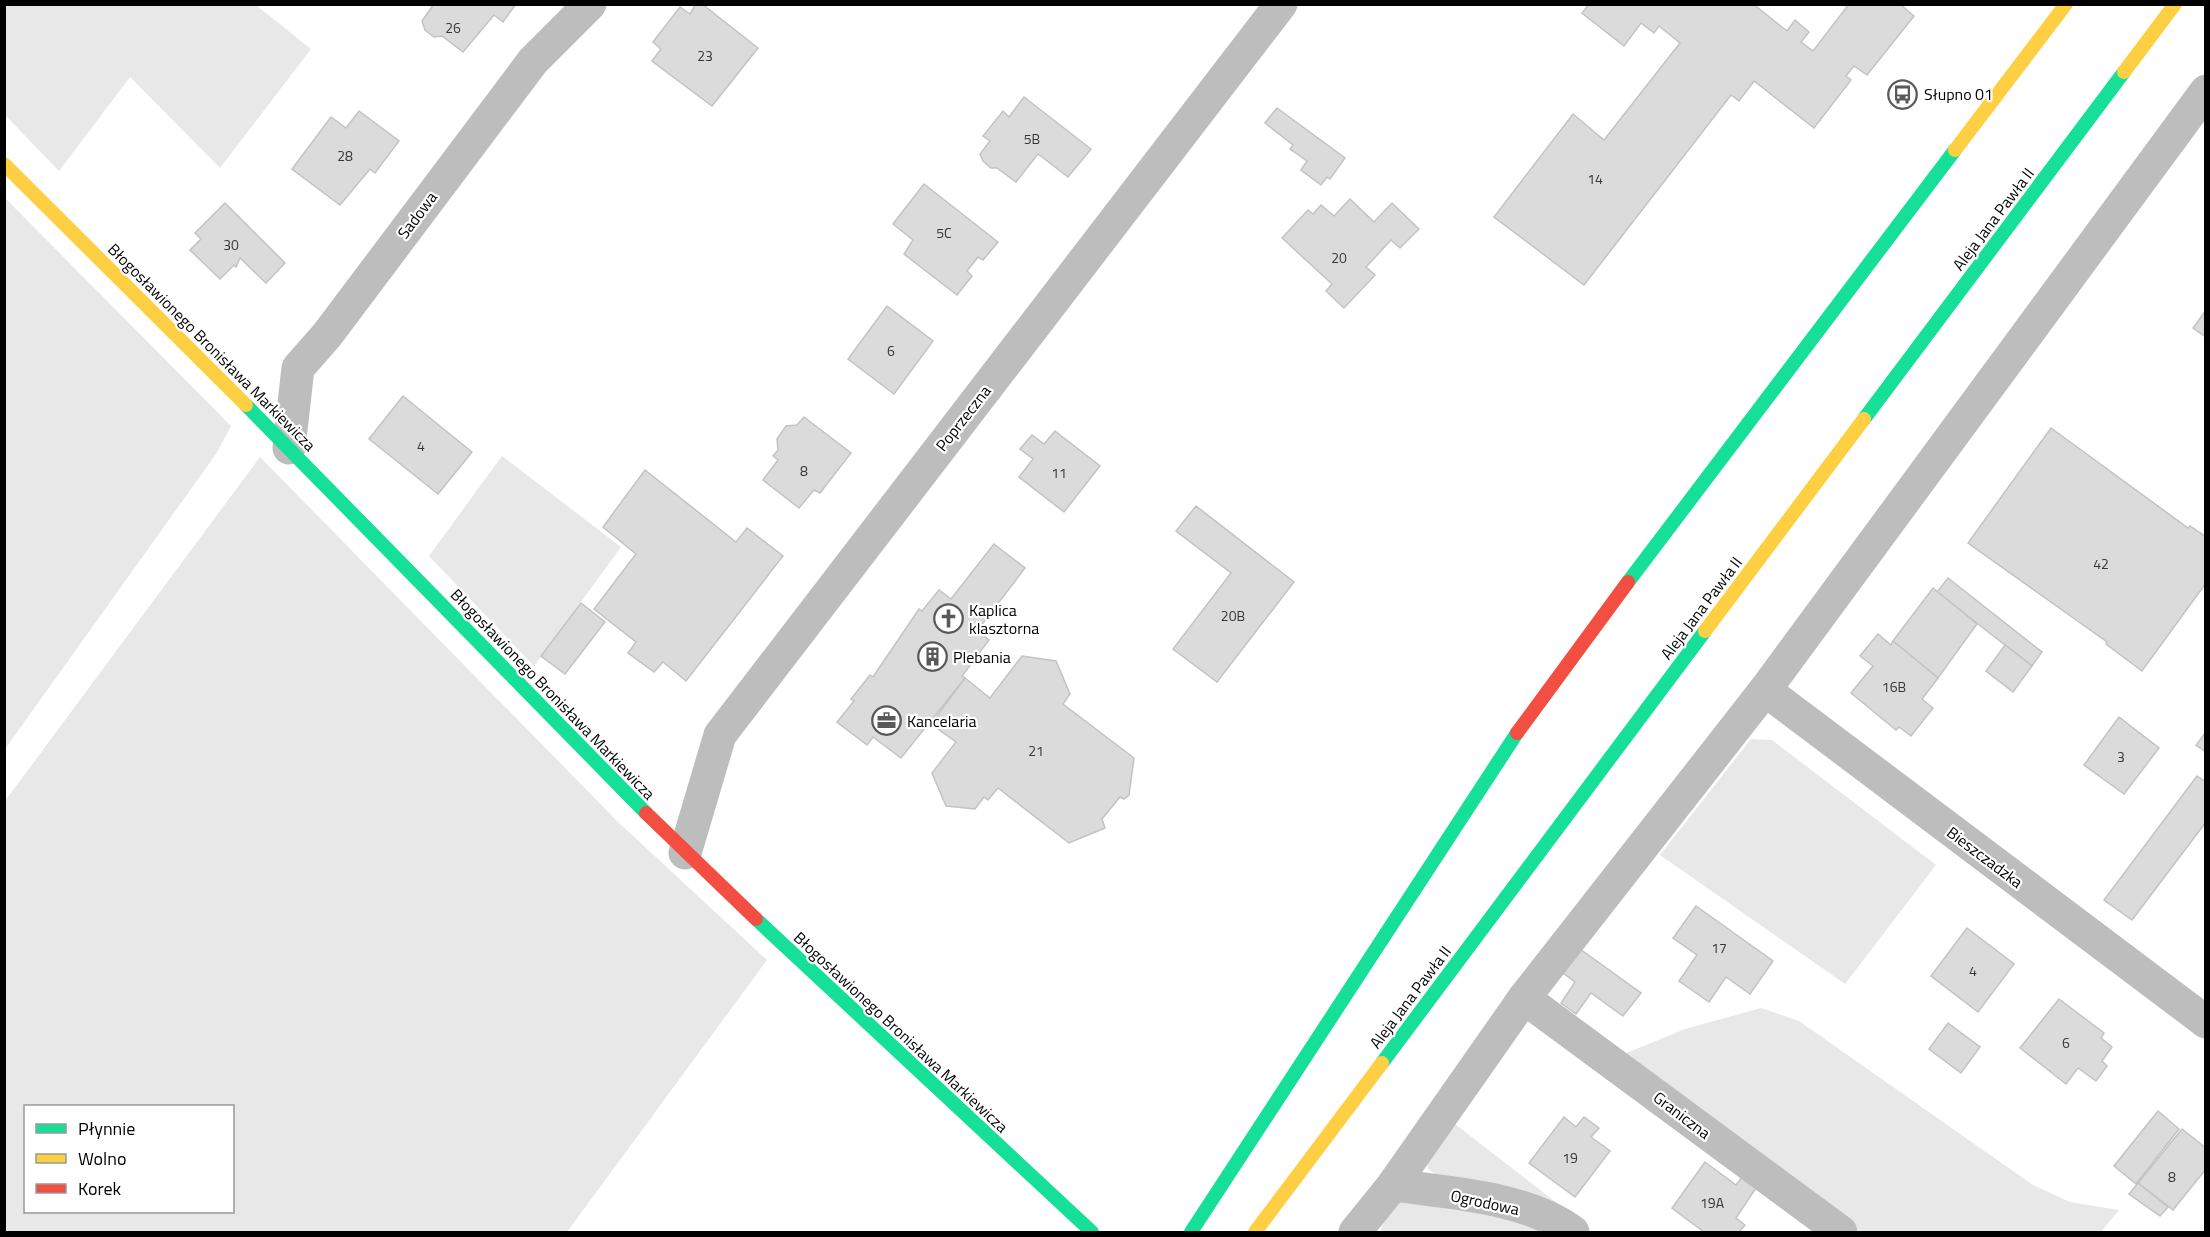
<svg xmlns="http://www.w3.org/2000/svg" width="2210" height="1237" font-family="'Titillium Web',sans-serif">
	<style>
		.green { fill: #e8e8e8; fill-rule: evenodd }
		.building { fill: #dbdbdb; stroke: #c3c3c3; stroke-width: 1.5 }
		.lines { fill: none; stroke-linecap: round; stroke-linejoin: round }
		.street { stroke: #bdbdbd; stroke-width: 33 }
		.fast { stroke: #16e098; stroke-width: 14 }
		.slow { stroke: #ffcf43; stroke-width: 14 }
		.jam { stroke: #f24e42; stroke-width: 14 }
		.labels { text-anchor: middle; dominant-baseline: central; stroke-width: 4.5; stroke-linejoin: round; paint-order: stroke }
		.number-label { font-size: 14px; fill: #373737 }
		.poi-label { font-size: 16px; fill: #000; stroke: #fff; text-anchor: start }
		.street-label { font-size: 16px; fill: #000; stroke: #fff }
	</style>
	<rect width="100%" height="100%" fill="#fff"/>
	<!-- green -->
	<g class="green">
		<path d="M4 5H256L311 49 220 168 130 77 59 171 5 115Z"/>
		<path d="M4 197 231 426 216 454 5 749Z"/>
		<path d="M502 456 621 547 534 666 429 556Z"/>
		<path d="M260 457 618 822 767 960 567 1232H5V801ZM26 1106H232V1212H26Z"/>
		<path d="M1751 739 1772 740 1936 865 1845 984 1660 855Z"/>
		<path d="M1761 1008 1799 1021 2033 1185 2070 1202 2119 1210 2101 1232H1861L1624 1054 1685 1029Z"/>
		<path d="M1455 1124 1562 1207 1440 1177 1428 1169 1427 1161Z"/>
		<path d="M1401 1202 1501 1215 1555 1232H1380C1384 1219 1388 1208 1401 1202Z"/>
	</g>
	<!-- building -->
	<g class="building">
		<path d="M429 4H516L503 22 494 15 463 52 442 36 434 37 425 30 422 21 432 7Z"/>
		<path d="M696 4H702L758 48 712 106 652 61 661 49 653 42 680 7 690 14Z"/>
		<path d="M1589 4H1753L1787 31 1795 20 1809 32 1801 42 1813 51 1849 4H1900L1914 16 1867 75 1854 66 1846 76 1851 80 1814 128 1754 81 1739 101 1731 95 1584 285 1494 217 1573 114 1604 140 1680 43 1659 26 1654 33 1641 23 1624 46 1582 13Z"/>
		<path d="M1024 97 1091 149 1068 177 1038 154 1016 182 997 168H991L983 161 980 154 990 141 983 136 1003 111 1009 117Z"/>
		<path d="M1277 108 1345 158 1330 179 1327 177 1321 185 1301 170 1307 161 1290 149 1293 145 1265 123Z"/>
		<path d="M359 111 399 141 375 173 370 169 340 205 292 169 331 117 346 128Z"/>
		<path d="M924 184 998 242 983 260 978 257 967 271 972 276 957 295 904 254 913 240 893 224Z"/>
		<path d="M1350 199 1374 222 1392 203 1419 229 1400 248 1391 240 1366 267 1375 275 1344 308 1326 291 1332 284 1282 238 1308 210 1313 214 1321 205 1334 216Z"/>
		<path d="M225 203 285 263 266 283 240 258 236 267 234 265 220 279 190 250 201 239 195 233Z"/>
		<path d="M887 306 933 341 894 394 848 359Z"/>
		<path d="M2206 310V337L2193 328Z"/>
		<path d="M403 396 472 452 438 494 369 439Z"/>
		<path d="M804 417 851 453 820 493 814 490 799 508 763 480 778 460 773 456 778 450 777 439 786 426 797 425Z"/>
		<path d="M2051 428 2188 528 2190 526 2206 537V583L2142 671 2106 644 2107 642 1968 543Z"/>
		<path d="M1055 431 1100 466 1064 512 1019 477 1033 459 1020 449 1032 435 1044 444Z"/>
		<path d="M645 470 736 542 747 528 783 556 686 681 663 662 654 672 628 653 636 642 594 609 636 554 603 527Z"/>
		<path d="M1196 506 1294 582 1217 682 1173 649 1231 573 1176 531Z"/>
		<path d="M994 544 1025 568 977 631 989 640 962 676 965 678 901 758 873 737 867 745 837 722 854 701 851 699 870 675 873 677 919 609 922 611 939 590 951 599Z"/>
		<path d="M1948 578 2042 652 2032 666 1937 592Z"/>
		<path d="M1933 588 1977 624 1938 678 1893 641Z"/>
		<path d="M581 603 605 622 565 674 541 656Z"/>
		<path d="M1878 634 1891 645 1893 641 1938 678 1922 699 1933 708 1911 736 1899 727 1896 730 1851 693 1873 666 1860 656Z"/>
		<path d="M2005 645 2032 666 2013 692 1986 671Z"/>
		<path d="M1022 656 1056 661 1070 694 1063 704 1134 758 1129 795 1124 799 1120 797 1102 819 1105 828 1069 843 998 788 988 800 984 797 975 809 946 806 932 773 956 742 931 724 965 678 990 698Z"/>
		<path d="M2119 717 2159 748 2124 794 2084 765Z"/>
		<path d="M2206 732V752L2196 745Z"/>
		<path d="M2197 776 2206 782V822L2132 920 2104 900Z"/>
		<path d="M1696 906 1773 961 1750 994 1726 977 1709 1002 1679 981 1697 955 1673 938Z"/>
		<path d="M1967 928 2014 964 1978 1012 1931 976Z"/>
		<path d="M1580 949 1641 993 1623 1016 1591 993 1576 1014 1561 1003 1575 982 1563 973Z"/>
		<path d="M2059 999 2104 1033 2101 1038 2112 1047 2102 1061 2107 1066 2096 1081 2078 1068 2066 1084 2020 1048Z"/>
		<path d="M1948 1023 1980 1047 1961 1073 1929 1049Z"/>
		<path d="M2158 1111 2179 1129 2136 1184 2114 1166Z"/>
		<path d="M1564 1117 1576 1127 1584 1117 1599 1128 1591 1137 1610 1151 1575 1197 1529 1163Z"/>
		<path d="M2182 1129 2206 1148V1169L2173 1210 2138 1183Z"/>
		<path d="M1705 1162 1736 1185 1742 1177 1756 1188 1736 1218 1745 1225 1739 1232H1704L1672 1208Z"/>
		<path d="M2138 1183 2168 1207 2160 1216 2129 1194Z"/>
	</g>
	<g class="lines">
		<!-- street -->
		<g class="street">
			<path d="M289 448 298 368 327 335 533 61 590 4"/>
			<path d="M1765 690 2206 1022"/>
			<path d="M685 853 720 735 1281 4"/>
			<path d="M1524 998 1841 1232"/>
			<path d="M1393 1185C1449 1193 1527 1197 1573 1232"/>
			<path d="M1355 1232 1393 1185 1524 998 1765 690 2206 91"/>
		</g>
		<!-- fast -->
		<g class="fast">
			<path d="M246 405 646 813"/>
			<path d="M1864 419 2124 72"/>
			<path d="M1628 582 1955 150"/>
			<path d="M756 919 1092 1232"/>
			<path d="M1382 1063 1705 631"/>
			<path d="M1191 1232 1517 733"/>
		</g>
		<!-- slow -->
		<g class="slow">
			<path d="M2124 72 2175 4"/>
			<path d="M1955 150 2066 4"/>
			<path d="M4 164 246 405"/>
			<path d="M1705 631 1864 419"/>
			<path d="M1255 1232 1382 1063"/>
		</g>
		<!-- jam -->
		<g class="jam">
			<path d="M1517 733 1628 582"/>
			<path d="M646 813 756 919"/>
		</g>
	</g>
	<!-- icons -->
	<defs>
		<symbol id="bus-ring" viewBox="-11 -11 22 22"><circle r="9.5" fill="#fff" stroke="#595959" stroke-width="1.5"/><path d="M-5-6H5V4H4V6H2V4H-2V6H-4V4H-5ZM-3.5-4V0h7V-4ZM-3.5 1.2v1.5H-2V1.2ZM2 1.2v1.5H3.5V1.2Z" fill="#595959"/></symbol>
		<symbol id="church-ring" viewBox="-11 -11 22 22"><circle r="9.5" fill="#fff" stroke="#595959" stroke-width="1.5"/><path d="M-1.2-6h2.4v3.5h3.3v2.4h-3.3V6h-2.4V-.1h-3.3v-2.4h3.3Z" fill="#595959"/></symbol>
		<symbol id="building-ring" viewBox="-11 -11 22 22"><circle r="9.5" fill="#fff" stroke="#595959" stroke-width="1.5"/><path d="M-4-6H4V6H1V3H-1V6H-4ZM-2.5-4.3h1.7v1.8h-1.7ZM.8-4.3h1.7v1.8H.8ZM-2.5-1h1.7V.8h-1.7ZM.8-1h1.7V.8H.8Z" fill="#595959"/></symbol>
		<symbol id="office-ring" viewBox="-11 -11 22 22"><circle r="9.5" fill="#fff" stroke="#595959" stroke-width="1.5"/><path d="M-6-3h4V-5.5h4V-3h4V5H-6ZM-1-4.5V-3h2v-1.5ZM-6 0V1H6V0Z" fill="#595959"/></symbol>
	</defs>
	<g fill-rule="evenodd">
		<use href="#bus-ring" x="1886" y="78" width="33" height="33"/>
		<use href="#church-ring" x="932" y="602" width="33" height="33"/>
		<use href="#building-ring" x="916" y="640" width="33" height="33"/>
		<use href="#office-ring" x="870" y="704" width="33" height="33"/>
	</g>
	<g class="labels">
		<!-- number labels -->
		<g class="number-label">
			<text x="453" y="27">26</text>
			<text x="705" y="55">23</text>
			<text x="1032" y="138">5B</text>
			<text x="345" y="155">28</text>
			<text x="1595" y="178">14</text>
			<text x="944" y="232">5C</text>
			<text x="231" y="244">30</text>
			<text x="1339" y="257">20</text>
			<text x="891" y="350">6</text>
			<text x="421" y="445">4</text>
			<text x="804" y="470">8</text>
			<text x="1059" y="472">11</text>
			<text x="2101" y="563">42</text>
			<text x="1233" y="615">20B</text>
			<text x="1894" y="686">16B</text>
			<text x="1036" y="750">21</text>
			<text x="2121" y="756">3</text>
			<text x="1719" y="947">17</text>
			<text x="1973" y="970">4</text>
			<text x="2066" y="1042">6</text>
			<text x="1570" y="1157">19</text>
			<text x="2172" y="1176">8</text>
			<text x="1712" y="1202">19A</text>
		</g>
		<!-- poi labels -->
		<g class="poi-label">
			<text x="1924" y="94">Słupno 01</text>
			<text x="969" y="610">Kaplica<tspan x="969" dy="18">klasztorna</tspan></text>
			<text x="953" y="657">Plebania</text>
			<text x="907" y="721">Kancelaria</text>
		</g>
		<!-- street labels -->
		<g class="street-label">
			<text transform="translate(417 215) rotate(-53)">Sadowa</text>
			<text transform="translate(1993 219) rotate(-53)">Aleja Jana Pawła II</text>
			<text transform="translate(212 347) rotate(45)">Błogosławionego Bronisława Markiewicza</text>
			<text transform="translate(963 418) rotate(-52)">Poprzeczna</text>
			<text transform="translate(1701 608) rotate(-53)">Aleja Jana Pawła II</text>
			<text transform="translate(553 694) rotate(46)">Błogosławionego Bronisława Markiewicza</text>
			<text transform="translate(1985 857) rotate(37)">Bieszczadzka</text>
			<text transform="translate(1410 997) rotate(-53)">Aleja Jana Pawła II</text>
			<text transform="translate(901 1032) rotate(43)">Błogosławionego Bronisława Markiewicza</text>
			<text transform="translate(1682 1115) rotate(37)">Graniczna</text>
			<text transform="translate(1485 1202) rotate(12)">Ogrodowa</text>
		</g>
	</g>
	<!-- border -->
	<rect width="2210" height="1237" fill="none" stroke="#000000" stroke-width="12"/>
	<!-- legend -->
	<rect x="24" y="1105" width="210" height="108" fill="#ffffff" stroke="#999999" stroke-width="1.5"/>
	<rect x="36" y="1124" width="30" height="9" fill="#16e098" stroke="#999999" stroke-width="1.5"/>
	<text x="78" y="1135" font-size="18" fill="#000000">Płynnie</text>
	<rect x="36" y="1154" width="30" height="9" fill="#ffcf43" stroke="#999999" stroke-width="1.5"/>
	<text x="78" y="1165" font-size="18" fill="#000000">Wolno</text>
	<rect x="36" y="1184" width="30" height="9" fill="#f24e42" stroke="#999999" stroke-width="1.5"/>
	<text x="78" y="1195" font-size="18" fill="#000000">Korek</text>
</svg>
